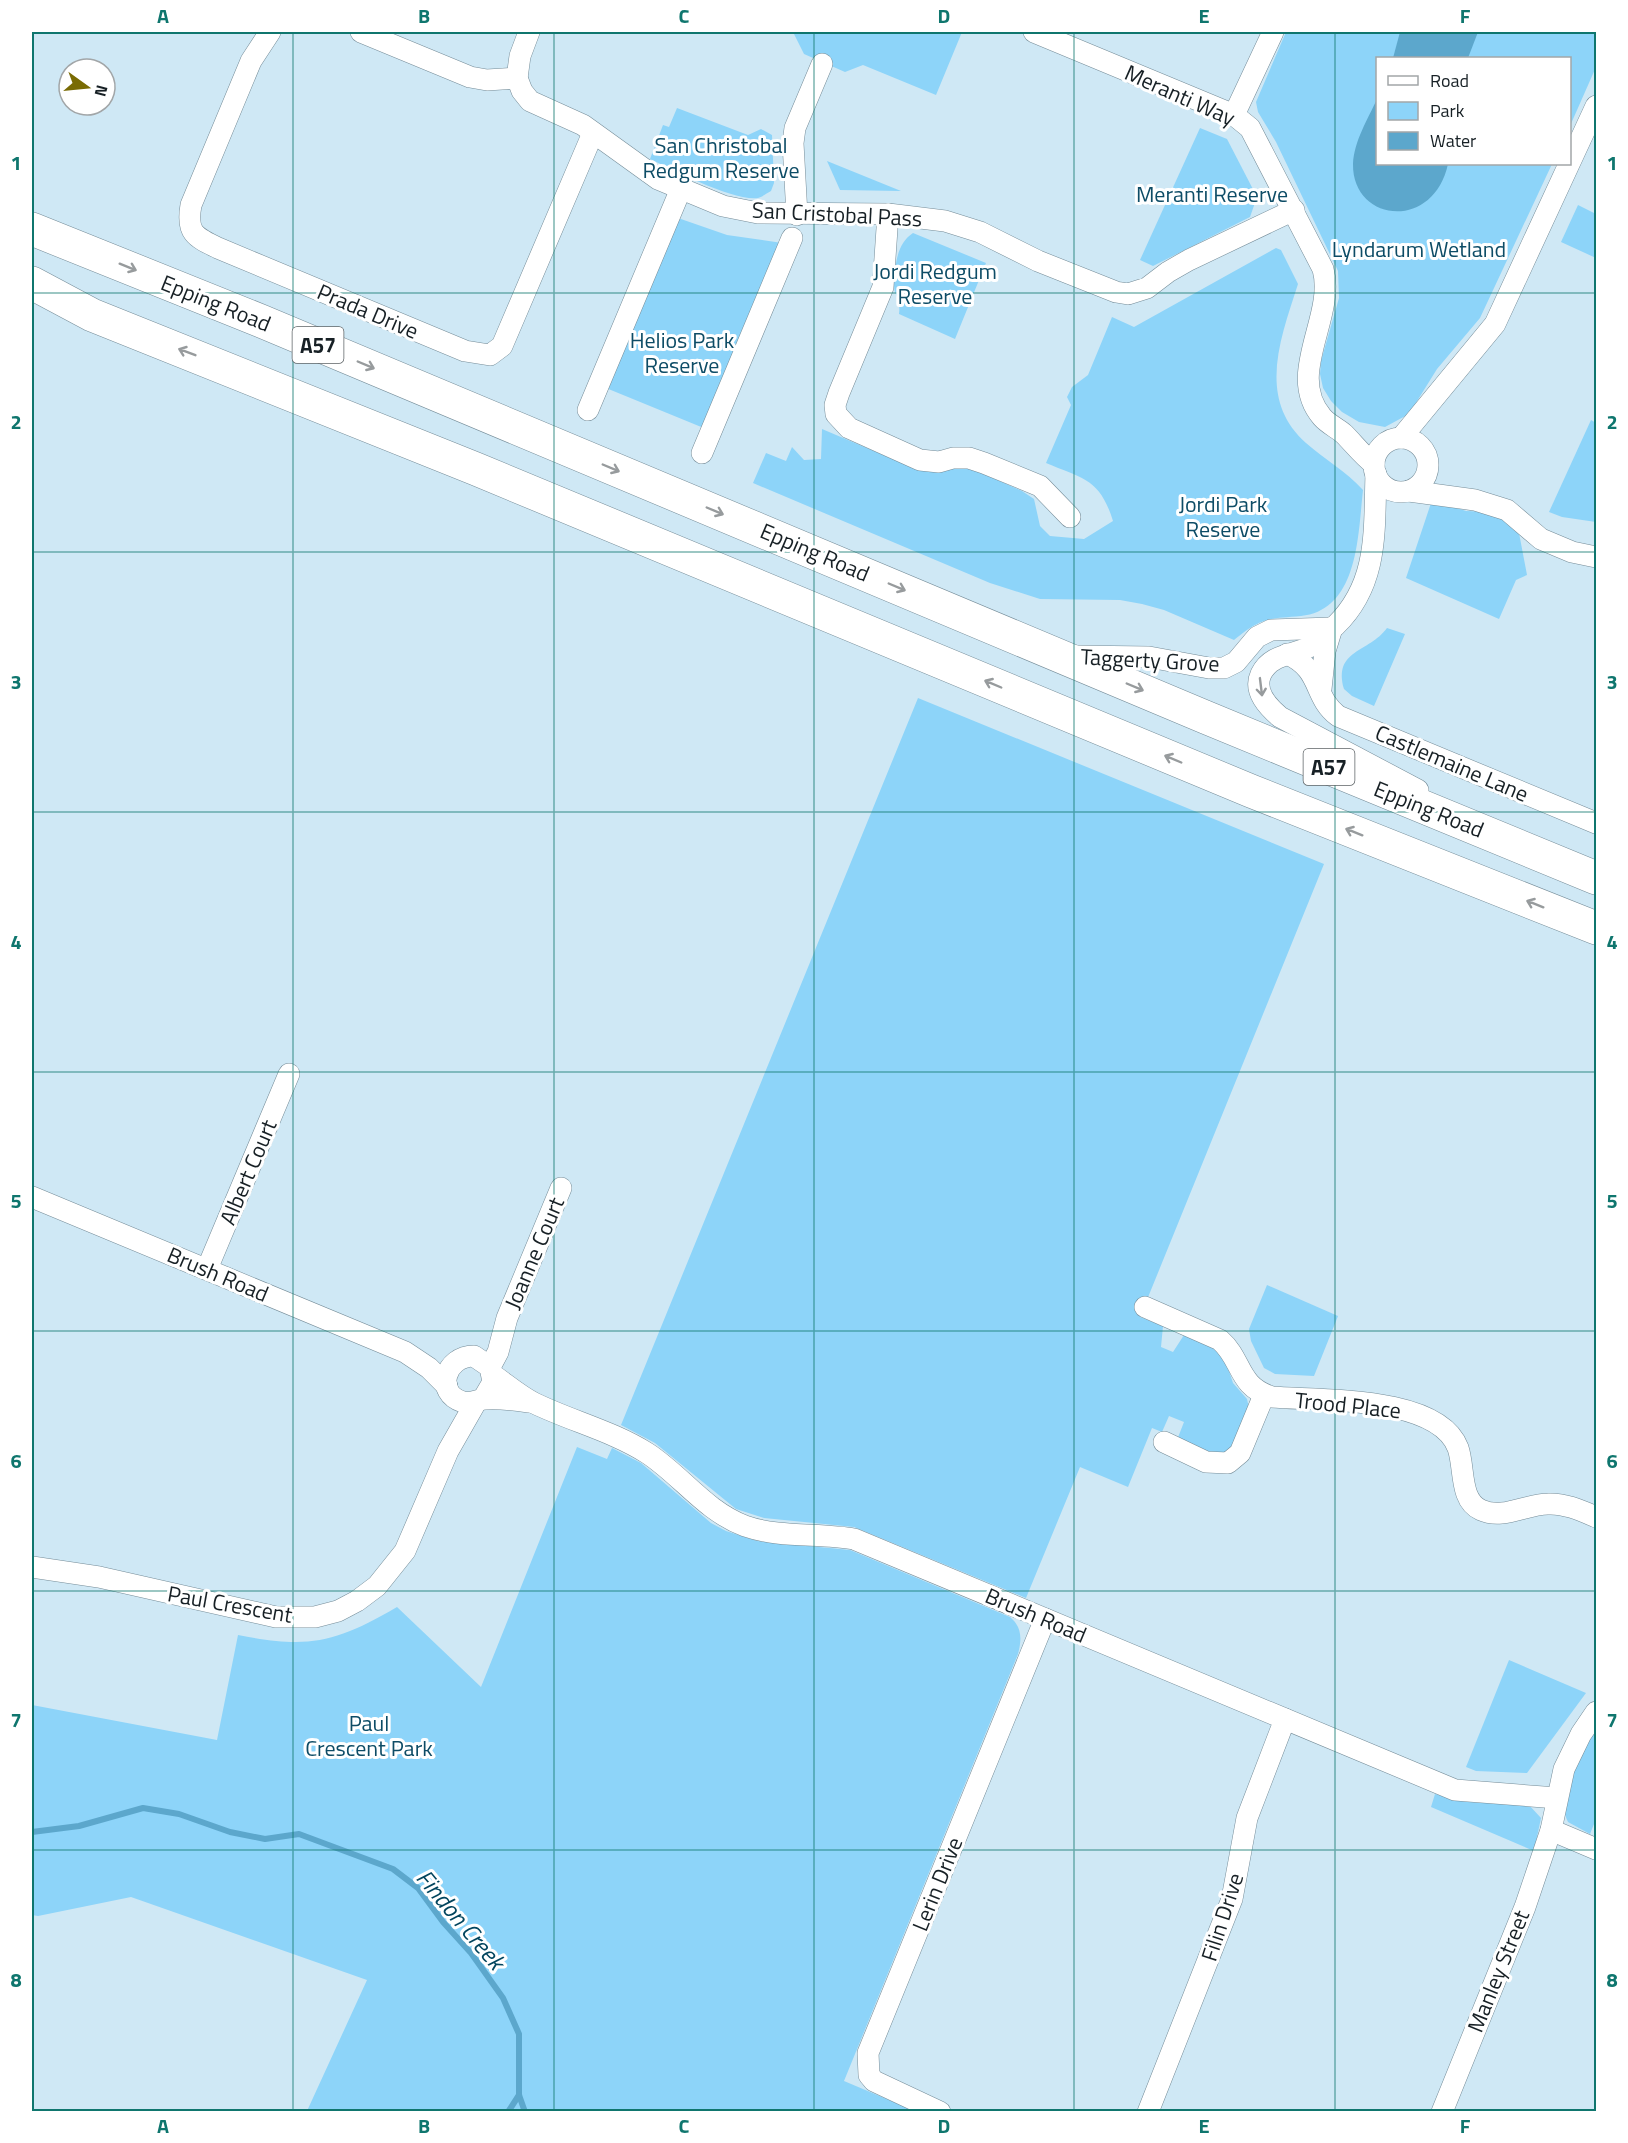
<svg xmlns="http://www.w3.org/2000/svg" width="1628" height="2143" font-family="'Titillium Web',sans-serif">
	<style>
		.green { fill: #8dd4f9 }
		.water { fill: #5ca7cc }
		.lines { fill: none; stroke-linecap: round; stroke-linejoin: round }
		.stream { stroke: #5ca7cc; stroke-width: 6 }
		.street-casing { stroke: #758c98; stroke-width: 22 }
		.primary-casing { stroke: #758c98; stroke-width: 34 }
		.street { stroke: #fff; stroke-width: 21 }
		.primary { stroke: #fff; stroke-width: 33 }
		.oneway { stroke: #979b9d }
		.grid { fill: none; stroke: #0f766e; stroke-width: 1.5; stroke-opacity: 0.55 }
		.labels { text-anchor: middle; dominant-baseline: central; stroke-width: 6; stroke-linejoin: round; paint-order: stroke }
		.shield { fill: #fff; stroke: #5d6366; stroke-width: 1.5 }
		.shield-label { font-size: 21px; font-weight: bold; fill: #172025 }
		.street-label { font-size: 22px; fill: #172025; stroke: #fff }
		.park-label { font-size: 22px; fill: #0d4c66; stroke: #fff }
		.water-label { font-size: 24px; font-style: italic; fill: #02455e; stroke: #fff }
		.neatline { fill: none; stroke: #0f766e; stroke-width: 2 }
		.grid-label { font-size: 20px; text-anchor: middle; font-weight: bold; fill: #0f766e }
	</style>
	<rect width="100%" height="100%" fill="#cfe8f5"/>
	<!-- green -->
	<g class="green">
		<path d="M793 32H962L936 95 863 65 845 72 804 54Z"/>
		<path d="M1286 32H1596V67L1570 126V58H1378V164H1552L1480 318 1437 369 1409 414 1385 427 1359 422 1342 412 1331 401 1323 388 1320 374 1321 361 1339 298 1338 271 1276 142 1258 112 1256 102Z"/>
		<path d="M677 108 748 135 761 129 772 135 774 183 771 191C767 193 762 197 758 198 732 201 674 170 650 159L663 125 669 127Z"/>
		<path d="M1200 128 1227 139 1257 197 1250 217 1153 266 1140 260Z"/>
		<path d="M827 161 901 191 840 190Z"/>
		<path d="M1578 205 1596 214V258L1561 242Z"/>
		<path d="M678 218 727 235 789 244 711 431 606 388Z"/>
		<path d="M913 233 986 263 955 339 899 314C901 300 894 294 894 286 895 267 896 244 913 233Z"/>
		<path d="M1276 248 1281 250 1298 284C1281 337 1256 399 1306 443 1325 460 1346 471 1363 490 1358 533 1359 610 1301 616 1267 619 1262 617 1234 640L1164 610 1142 604 1120 600 1040 599 990 583 753 483 766 453 786 461 792 447 804 460 821 459 822 429 914 468 973 469 1022 491 1034 499 1040 526 1050 536 1084 539 1113 521C1100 479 1084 479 1046 463L1071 405 1067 397 1072 387 1088 375 1112 317 1134 327Z"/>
		<path d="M1591 420 1596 423V522L1562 517 1549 512Z"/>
		<path d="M1432 500 1466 511 1490 512 1502 516 1519 533 1527 575 1516 580 1499 619 1406 578Z"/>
		<path d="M1387 628 1405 634 1374 706 1352 696 1344 689C1333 649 1369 653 1387 628Z"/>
		<path d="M918 698 1324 864 1140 1317 1163 1326 1161 1347 1173 1352 1184 1335 1213 1348 1226 1362 1233 1383 1247 1399 1249 1408 1232 1446 1224 1455 1212 1453 1177 1440 1184 1422 1169 1416 1162 1432 1152 1428 1128 1487 1080 1467 1026 1598 854 1527 764 1518 736 1509 655 1443 621 1425Z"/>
		<path d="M1267 1285 1338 1316 1314 1376 1275 1374 1264 1368 1251 1341 1249 1329Z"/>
		<path d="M577 1447 607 1459 612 1448 641 1463 711 1523 726 1531 757 1541 850 1550 1010 1617C1022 1627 1022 1639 1018 1654L844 2081 915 2111H307L367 1980 131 1897 38 1916 32 1915V1705L217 1740 238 1635C309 1649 335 1643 397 1607L481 1687Z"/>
		<path d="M1509 1660 1586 1693 1527 1773 1476 1771 1466 1767Z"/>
		<path d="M1596 1728V1819L1590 1834 1568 1822C1554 1796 1584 1750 1596 1728Z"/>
		<path d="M1435 1794 1467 1802 1529 1805 1541 1818 1534 1851 1431 1807Z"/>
	</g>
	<!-- water -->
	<g class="water">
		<path d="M1400 32H1478L1468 58H1393Z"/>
		<path d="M1377 99 1378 164H1448C1433 232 1352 222 1353 164 1354 141 1368 119 1377 99Z"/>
	</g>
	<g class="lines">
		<!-- stream -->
		<g class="stream">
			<path d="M32 1832 79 1826 143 1808 179 1814 230 1832 265 1839 299 1834 393 1869 418 1888 443 1922 471 1953 503 1998 519 2034V2095L525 2112"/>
			<path d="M508 2112 519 2095"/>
		</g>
		<defs>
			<g id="street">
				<path d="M270 32 251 61 191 205C186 233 195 237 218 248L465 351 490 355 502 346 593 133"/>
				<path d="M361 32 470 77 487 80 517 78 522 91 530 101 583 125 658 179 723 206 758 213 888 214 945 221 980 232 1038 261 1116 292 1128 294 1147 288 1168 272 1189 260 1294 210"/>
				<path d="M1034 32 1234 115 1250 128 1323 269C1336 317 1285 374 1322 417 1328 424 1337 428 1344 434 1354 444 1363 456 1374 464"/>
				<path d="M517 78 520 56 529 32"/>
				<path d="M1234 115 1273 32"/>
				<path d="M888 214 883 287 839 393 835 405 836 414 849 428 920 460 939 462 953 458H969L984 463 1040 486 1070 517"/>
				<path d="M797 215 793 143 795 128 822 64"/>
				<path d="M588 410 680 191"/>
				<path d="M1401 438 1495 324 1596 106"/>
				<circle cx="1401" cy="465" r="27"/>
				<path d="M702 453 792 238"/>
				<path d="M1376 474C1374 530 1379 583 1336 625 1328 632 1320 641 1311 646 1294 656 1271 653 1261 674 1253 691 1268 707 1280 717L1418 790"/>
				<path d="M1409 491 1475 500 1507 510 1541 539 1572 552 1596 557"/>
				<path d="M1287 654C1323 670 1312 696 1338 716L1596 823"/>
				<path d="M1075 656 1149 657 1209 668H1224L1236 662 1257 637 1271 630 1332 628"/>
				<path d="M1321 689 1325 651 1332 628"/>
				<path d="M32 1197 405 1352 429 1368 447 1386"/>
				<path d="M207 1269 289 1074"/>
				<path d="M1145 1307 1220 1340C1243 1360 1237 1386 1272 1397 1319 1401 1438 1395 1458 1448 1465 1468 1459 1500 1481 1510 1503 1520 1526 1504 1548 1504 1565 1503 1582 1511 1596 1517"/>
				<path d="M490 1367 498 1352 507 1318 561 1188"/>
				<path d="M493 1375C506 1384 520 1396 534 1403 571 1421 612 1431 647 1453 681 1475 705 1511 745 1526 779 1538 819 1533 854 1539L1455 1790 1557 1798"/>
				<path d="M483 1399 493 1382 490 1367 474 1356C445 1356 434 1393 463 1402 472 1404 478 1399 486 1399 500 1398 515 1400 529 1402"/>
				<path d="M1164 1442 1206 1462 1228 1463 1240 1453 1264 1395"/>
				<path d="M32 1567 99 1577 276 1617H315L338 1611 357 1601 377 1586 405 1551 448 1451 476 1402"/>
				<path d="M1551 1830 1596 1849"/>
				<path d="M940 2112 874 2081 869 2075 868 2053 1045 1619"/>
				<path d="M1148 2112 1232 1899 1247 1818 1285 1719"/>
				<path d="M1442 2112 1525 1907 1551 1830 1564 1769 1581 1734 1596 1712"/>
			</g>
			<g id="primary">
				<path d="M32 229 261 321 1205 717 1596 878"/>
				<path d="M32 283 92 315 476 469 1251 791 1596 928"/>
			</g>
		</defs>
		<!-- street casing -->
		<use href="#street" class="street-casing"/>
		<!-- primary casing -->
		<use href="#primary" class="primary-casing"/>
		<!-- street -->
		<use href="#street" class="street"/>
		<!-- primary -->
		<use href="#primary" class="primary"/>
	</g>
	<!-- one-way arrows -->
	<defs><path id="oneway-shaft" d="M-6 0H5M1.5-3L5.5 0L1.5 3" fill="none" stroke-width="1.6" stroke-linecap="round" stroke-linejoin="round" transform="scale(1.5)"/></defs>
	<g class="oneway">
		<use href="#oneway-shaft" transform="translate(128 267) rotate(22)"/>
		<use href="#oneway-shaft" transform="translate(187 352) rotate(-159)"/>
		<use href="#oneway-shaft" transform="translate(366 365) rotate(23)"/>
		<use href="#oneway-shaft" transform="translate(611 468) rotate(23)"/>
		<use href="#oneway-shaft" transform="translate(715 511) rotate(23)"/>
		<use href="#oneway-shaft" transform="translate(897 587) rotate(23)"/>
		<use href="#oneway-shaft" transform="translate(993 684) rotate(-157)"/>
		<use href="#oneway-shaft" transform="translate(1135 687) rotate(23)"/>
		<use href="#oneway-shaft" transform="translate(1261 687) rotate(83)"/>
		<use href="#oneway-shaft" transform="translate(1173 759) rotate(-157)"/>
		<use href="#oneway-shaft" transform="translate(1354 832) rotate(-158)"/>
		<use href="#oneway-shaft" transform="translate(1535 904) rotate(-158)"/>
	</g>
	<!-- grid -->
	<path class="grid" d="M293 32V2112M554 32V2112M814 32V2112M1074 32V2112M1335 32V2112M32 293H1596M32 552H1596M32 812H1596M32 1072H1596M32 1331H1596M32 1591H1596M32 1850H1596"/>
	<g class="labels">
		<!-- shield labels -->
		<g class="shield">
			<rect x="292.5" y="327" width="51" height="36" rx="4.5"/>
			<rect x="1303.5" y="749" width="51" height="36" rx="4.5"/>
		</g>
		<g class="shield-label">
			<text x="318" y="345">A57</text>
			<text x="1329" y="767">A57</text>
		</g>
		<!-- street labels -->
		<g class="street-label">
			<text transform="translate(1180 95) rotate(24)">Meranti Way</text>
			<text transform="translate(837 214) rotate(3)">San Cristobal Pass</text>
			<text transform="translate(216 303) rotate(22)">Epping Road</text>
			<text transform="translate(368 311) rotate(23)">Prada Drive</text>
			<text transform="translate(815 552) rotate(23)">Epping Road</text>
			<text transform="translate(1150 660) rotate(3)">Taggerty Grove</text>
			<text transform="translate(1452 763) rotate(23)">Castlemaine Lane</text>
			<text transform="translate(1429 809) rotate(22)">Epping Road</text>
			<text transform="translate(248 1172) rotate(-67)">Albert Court</text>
			<text transform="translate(534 1253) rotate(-67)">Joanne Court</text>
			<text transform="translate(218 1274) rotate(23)">Brush Road</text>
			<text transform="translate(1348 1405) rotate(6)">Trood Place</text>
			<text transform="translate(230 1604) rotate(10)">Paul Crescent</text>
			<text transform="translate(1036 1615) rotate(23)">Brush Road</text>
			<text transform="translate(937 1884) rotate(-68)">Lerin Drive</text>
			<text transform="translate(1222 1917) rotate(-72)">Filin Drive</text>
			<text transform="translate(1498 1971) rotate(-68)">Manley Street</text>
		</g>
		<!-- park labels -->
		<g class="park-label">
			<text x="721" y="145">San Christobal<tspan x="721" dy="25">Redgum Reserve</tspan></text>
			<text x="1212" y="194">Meranti Reserve</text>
			<text x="1419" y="249">Lyndarum Wetland</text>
			<text x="935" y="271">Jordi Redgum<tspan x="935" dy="25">Reserve</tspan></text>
			<text x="682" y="340">Helios Park<tspan x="682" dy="25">Reserve</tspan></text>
			<text x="1223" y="504">Jordi Park<tspan x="1223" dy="25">Reserve</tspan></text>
			<text x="369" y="1723">Paul<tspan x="369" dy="25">Crescent Park</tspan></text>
		</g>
		<!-- water labels -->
		<g class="water-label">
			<text transform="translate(461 1919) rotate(50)">Findon Creek</text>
		</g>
	</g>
	<!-- border -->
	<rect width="1628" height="2143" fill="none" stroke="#ffffff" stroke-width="66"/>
	<!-- legend -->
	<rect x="1376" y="57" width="195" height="108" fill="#ffffff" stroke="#a2a6a8" stroke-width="1.5"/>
	<rect x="1388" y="76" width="30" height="9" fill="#ffffff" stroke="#a2a6a8" stroke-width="1.5"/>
	<text x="1430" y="87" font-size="18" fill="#172025">Road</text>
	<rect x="1388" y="102" width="30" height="18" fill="#8dd4f9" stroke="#a2a6a8" stroke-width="1.5"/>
	<text x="1430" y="117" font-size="18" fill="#172025">Park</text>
	<rect x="1388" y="132" width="30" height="18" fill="#5ca7cc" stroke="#a2a6a8" stroke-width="1.5"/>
	<text x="1430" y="147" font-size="18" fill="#172025">Water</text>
	<!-- north arrow -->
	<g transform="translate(87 87) rotate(105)"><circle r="28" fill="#ffffff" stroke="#a2a6a8" stroke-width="1.5"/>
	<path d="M0-4.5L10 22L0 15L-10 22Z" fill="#796b04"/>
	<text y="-9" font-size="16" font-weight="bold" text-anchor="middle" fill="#172025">N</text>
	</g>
	<rect x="33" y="33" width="1562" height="2077" class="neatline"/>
	<g class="grid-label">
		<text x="163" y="23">A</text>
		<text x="424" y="23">B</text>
		<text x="684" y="23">C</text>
		<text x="944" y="23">D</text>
		<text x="1204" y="23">E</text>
		<text x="1465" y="23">F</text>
		<text x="16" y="170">1</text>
		<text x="1612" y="170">1</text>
		<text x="16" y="429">2</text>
		<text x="1612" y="429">2</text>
		<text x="16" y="689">3</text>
		<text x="1612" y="689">3</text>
		<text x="16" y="949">4</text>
		<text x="1612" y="949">4</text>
		<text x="16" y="1208">5</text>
		<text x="1612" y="1208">5</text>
		<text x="16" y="1468">6</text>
		<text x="1612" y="1468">6</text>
		<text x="16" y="1727">7</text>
		<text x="1612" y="1727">7</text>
		<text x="16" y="1987">8</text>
		<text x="1612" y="1987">8</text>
		<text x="163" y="2133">A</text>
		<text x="424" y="2133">B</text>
		<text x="684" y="2133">C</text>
		<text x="944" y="2133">D</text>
		<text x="1204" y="2133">E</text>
		<text x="1465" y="2133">F</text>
	</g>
</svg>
